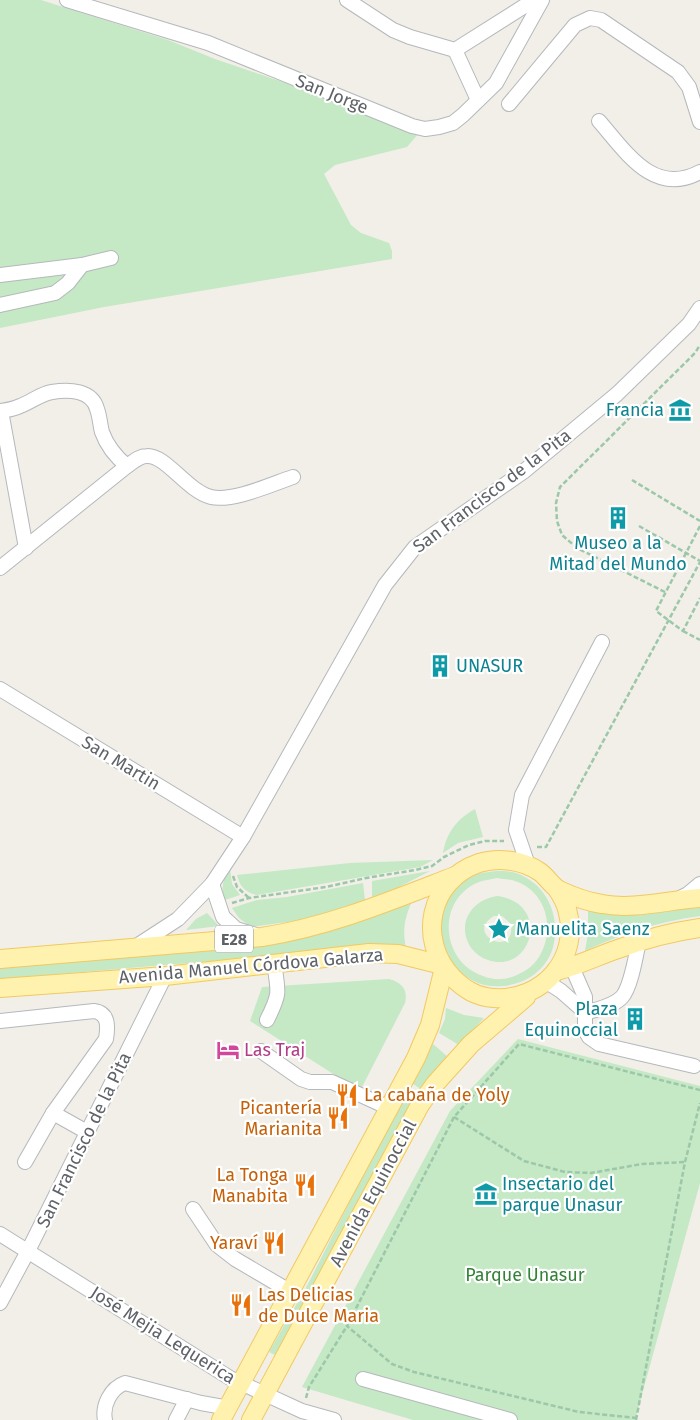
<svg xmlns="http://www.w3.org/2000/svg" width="700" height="1420" font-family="'Fira Sans',sans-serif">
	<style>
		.green { fill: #c5e8c5; fill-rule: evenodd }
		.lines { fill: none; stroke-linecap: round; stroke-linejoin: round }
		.minor-casing { stroke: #b5b8bc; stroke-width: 16 }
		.major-casing { stroke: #f2c960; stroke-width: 20 }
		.path { stroke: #9cc7a9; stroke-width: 2.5; stroke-dasharray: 5 2.5; stroke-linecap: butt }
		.minor { stroke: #fff; stroke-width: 14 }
		.major { stroke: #fff2af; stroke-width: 18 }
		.labels { text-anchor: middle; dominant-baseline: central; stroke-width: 4.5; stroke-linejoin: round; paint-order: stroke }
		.shield { fill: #fff; stroke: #8f9295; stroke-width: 1 }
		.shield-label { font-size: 16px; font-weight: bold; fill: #5f6368 }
		.street-label { font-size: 18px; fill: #5f6368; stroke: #fff }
		.culture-label { font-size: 18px; fill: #0d838f; stroke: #fff; text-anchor: start }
		.hotel-label { font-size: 18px; fill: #b23c85; stroke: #fff; text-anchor: start }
		.food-label { font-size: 18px; fill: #c56008; stroke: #fff; text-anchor: end }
		.park-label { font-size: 18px; fill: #348238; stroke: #fff }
	</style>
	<rect width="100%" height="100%" fill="#f1efe8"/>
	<!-- green -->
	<g class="green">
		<path d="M0 0H41L168 40 215 59 333 99 419 133 407 147 335 165 324 174 351 225 361 233 389 243 392 251V259L104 307 0 328Z"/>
		<path d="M475 809 483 837 458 843 443 853C447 832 456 820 475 809Z"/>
		<path d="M433 860 420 867 257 895C244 892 240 886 237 875L350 863Z"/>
		<path d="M230 869 232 884 240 895 225 900C220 889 223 879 230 869Z"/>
		<path d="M430 871 397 888 372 897V881Z"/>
		<path d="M497 871C503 871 510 871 516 873 547 884 561 916 553 947 549 963 535 977 520 982 447 1009 408 903 478 874 484 872 491 872 497 871ZM497 878C502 879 507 879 512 880 547 890 556 929 539 957 533 967 523 973 512 977 503 980 492 980 483 976 439 961 436 896 482 881 487 880 492 879 497 878Z"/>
		<path d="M363 883 365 900 320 915 295 921 251 927 239 918 232 908 257 900 287 897Z"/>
		<path d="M497 896C552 903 532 975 488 960 482 958 476 954 472 949 455 925 471 900 497 896ZM494 916H502L511 924C516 960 463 934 494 916Z"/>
		<path d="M413 899C405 916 402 930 406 948L284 955 0 979V966L282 941 327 932 360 922Z"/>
		<path d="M700 908V916C660 921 621 934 585 951L588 934V909L667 910Z"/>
		<path d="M207 913 219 926 186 930 196 919Z"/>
		<path d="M389 979C402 983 408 989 405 1003L360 1091 250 1021 262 987Z"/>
		<path d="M446 1008 464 1015 484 1018 459 1045 439 1033 445 1019Z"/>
		<path d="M518 1039 700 1086V1183L635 1420H413L302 1387 450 1111Z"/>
		<path d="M433 1044 448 1057 422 1090 412 1083Z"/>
		<path d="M407 1092 416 1097 385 1149 351 1220 277 1356 269 1352 309 1282 378 1146Z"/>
	</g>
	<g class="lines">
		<defs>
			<g id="minor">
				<path d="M67 0 208 43 412 126 425 129 439 127 453 123 463 115 496 83 542 0"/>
				<path d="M347 0 393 30 410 37 455 50 534 0"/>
				<path d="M455 50 478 100"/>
				<path d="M509 104 575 25 590 18 601 20 678 72 689 87 700 122"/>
				<path d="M599 121C626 152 654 197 700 172"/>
				<path d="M0 275 82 265 111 258"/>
				<path d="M0 305 55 293 68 283 82 265"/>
				<path d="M26 548 1 411C8 410 14 409 20 406 31 402 40 394 52 392 69 389 92 390 97 409 100 417 100 425 102 432 107 446 116 457 127 466"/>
				<path d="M0 568 127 466C133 462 139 456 147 456 166 455 187 491 211 497 233 502 272 484 293 477"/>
				<path d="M0 689 243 837"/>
				<path d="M528 865 516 830 522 795 602 642"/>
				<path d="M212 884 223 917 236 929 256 935"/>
				<path d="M678 899 688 894 700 884"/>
				<path d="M135 947 178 919 212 884 243 837 385 585 415 547 523 472 617 394 689 324 700 308"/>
				<path d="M572 967 585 997V1030L589 1037 599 1044 694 1066"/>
				<path d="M547 982 561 991 586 1013"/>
				<path d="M586 1013C597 1009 614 1006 622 997 631 987 636 955 639 941"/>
				<path d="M267 1020C280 994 279 993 274 964"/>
				<path d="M0 1021 94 1011C109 1013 108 1027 106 1039L53 1113 25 1162"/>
				<path d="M261 1051 301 1079 310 1082H332L389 1108"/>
				<path d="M53 1113 87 1132"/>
				<path d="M193 1209 217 1245 235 1259 291 1292"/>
				<path d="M0 1234 230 1378 302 1411 334 1420"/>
				<path d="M0 1303 28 1251 165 976"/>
				<path d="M363 1379 510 1420"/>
				<path d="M105 1420C102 1405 111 1388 125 1383L201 1403 229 1408"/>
				<path d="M176 1420 187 1399"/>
			</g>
			<g id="major">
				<path d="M557 889C561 895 565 902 567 909 581 958 543 1001 494 998 476 997 464 989 452 977 417 940 429 880 479 863 498 857 523 860 540 872 547 877 552 886 559 890 572 896 588 902 602 904 634 910 668 900 700 898"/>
				<path d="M0 959 262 937C331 926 390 901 455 876"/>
				<path d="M556 971C578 966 597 956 618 949 645 939 672 932 700 928"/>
				<path d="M0 988 165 976 369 953 398 954 442 965"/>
				<path d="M221 1420 416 1058 430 1025 444 968"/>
				<path d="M251 1420 420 1105 435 1084 471 1044 526 997"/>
			</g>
		</defs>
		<!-- minor casing -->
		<use href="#minor" class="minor-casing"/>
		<!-- major casing -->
		<use href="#major" class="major-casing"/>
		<!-- path -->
		<g class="path">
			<path d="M632 480 700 521"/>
			<path d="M639 526 700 561"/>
			<path d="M700 526 656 611 683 631 700 598"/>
			<path d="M665 592 577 548 562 535 557 521 556 503 560 487 695 353 700 345"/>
			<path d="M683 631 700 640"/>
			<path d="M537 847H546L700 562"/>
			<path d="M233 876 237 887 249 898"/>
			<path d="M232 903 249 898 326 887 366 878 415 870 432 866 444 857 469 845 485 841H504"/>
			<path d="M454 1117 524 1161 565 1172 591 1173 642 1164 685 1162"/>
			<path d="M306 1398 309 1387 347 1326"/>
			<path d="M637 1418 579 1412 414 1372 392 1364 347 1326 454 1117 519 1044 700 1090"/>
			<path d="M636 1420 685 1162 700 1103"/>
		</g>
		<!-- minor -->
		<use href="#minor" class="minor"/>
		<!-- major -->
		<use href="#major" class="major"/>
	</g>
	<!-- icons -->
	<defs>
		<symbol id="museum-bare" viewBox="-9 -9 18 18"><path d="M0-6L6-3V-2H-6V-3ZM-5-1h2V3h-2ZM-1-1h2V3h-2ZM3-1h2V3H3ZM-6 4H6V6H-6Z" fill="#0f9aa8" stroke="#fff" stroke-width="2.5" paint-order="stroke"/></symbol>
		<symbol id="building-bare" viewBox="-9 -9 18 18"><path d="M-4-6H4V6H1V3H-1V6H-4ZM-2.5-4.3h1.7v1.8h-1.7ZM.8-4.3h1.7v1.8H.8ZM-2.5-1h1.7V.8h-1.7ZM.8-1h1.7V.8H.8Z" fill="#0f9aa8" stroke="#fff" stroke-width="2.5" paint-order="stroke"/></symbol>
		<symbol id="sight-bare" viewBox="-9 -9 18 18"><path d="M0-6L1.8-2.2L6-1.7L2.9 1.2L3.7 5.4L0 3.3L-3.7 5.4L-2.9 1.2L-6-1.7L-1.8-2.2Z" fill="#0f9aa8" stroke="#fff" stroke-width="2.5" paint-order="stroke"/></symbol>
		<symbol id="hotel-bare" viewBox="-9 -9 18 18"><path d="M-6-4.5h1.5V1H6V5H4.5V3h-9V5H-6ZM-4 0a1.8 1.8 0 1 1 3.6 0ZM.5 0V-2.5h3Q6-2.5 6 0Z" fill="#d1479c" stroke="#fff" stroke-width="2.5" paint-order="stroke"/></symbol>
		<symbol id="restaurant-bare" viewBox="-9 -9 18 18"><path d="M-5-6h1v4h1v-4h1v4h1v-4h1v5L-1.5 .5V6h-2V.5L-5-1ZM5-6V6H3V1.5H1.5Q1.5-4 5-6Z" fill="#e8710a" stroke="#fff" stroke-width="2.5" paint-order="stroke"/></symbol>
	</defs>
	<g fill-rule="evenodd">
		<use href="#museum-bare" x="664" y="394" width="32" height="32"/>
		<use href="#building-bare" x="602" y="502" width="32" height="32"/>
		<use href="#building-bare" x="424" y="650" width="32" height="32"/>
		<use href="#sight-bare" x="483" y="913" width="32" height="32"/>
		<use href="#building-bare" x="619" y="1003" width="32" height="32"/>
		<use href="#hotel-bare" x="212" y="1034" width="32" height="32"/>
		<use href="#restaurant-bare" x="331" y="1079" width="32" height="32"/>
		<use href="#restaurant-bare" x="322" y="1102" width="32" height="32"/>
		<use href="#restaurant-bare" x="289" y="1169" width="32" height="32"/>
		<use href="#museum-bare" x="470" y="1178" width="32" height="32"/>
		<use href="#restaurant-bare" x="258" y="1227" width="32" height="32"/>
		<use href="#restaurant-bare" x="225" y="1289" width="32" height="32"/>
	</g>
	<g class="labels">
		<!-- shield labels -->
		<rect class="shield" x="215" y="925.5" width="38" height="27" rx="4"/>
		<g class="shield-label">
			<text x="234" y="939">E28</text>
		</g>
		<!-- street labels -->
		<g class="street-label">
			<text transform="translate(332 94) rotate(22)">San Jorge</text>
			<text transform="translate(492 491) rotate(-37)">San Francisco de la Pita</text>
			<text transform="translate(121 763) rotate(31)">San Martin</text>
			<text transform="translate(251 966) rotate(-5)">Avenida Manuel Córdova Galarza</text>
			<text transform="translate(84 1140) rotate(-64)">San Francisco de la Pita</text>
			<text transform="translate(373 1193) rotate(-62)">Avenida Equinoccial</text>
			<text transform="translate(163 1335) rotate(32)">José Mejia Lequerica</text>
		</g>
		<!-- culture labels -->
		<g class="culture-label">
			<text x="664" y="410" text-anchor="end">Francia</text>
			<text x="618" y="543" text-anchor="middle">Museo a la<tspan x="618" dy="21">Mitad del Mundo</tspan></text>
			<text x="456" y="666">UNASUR</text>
			<text x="516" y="929">Manuelita Saenz</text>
			<text x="618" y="1009" text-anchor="end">Plaza<tspan x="618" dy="21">Equinoccial</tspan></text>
			<text x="502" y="1184">Insectario del<tspan x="502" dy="21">parque Unasur</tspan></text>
		</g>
		<!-- hotel labels -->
		<g class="hotel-label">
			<text x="244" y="1050">Las Traj</text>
		</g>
		<!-- food labels -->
		<g class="food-label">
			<text x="364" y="1095" text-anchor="start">La cabaña de Yoly</text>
			<text x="322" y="1108">Picantería<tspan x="322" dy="21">Marianita</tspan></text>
			<text x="288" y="1175">La Tonga<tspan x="288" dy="21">Manabita</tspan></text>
			<text x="258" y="1243">Yaraví</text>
			<text x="258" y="1295" text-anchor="start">Las Delicias<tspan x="258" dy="21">de Dulce Maria</tspan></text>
		</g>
		<!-- park labels -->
		<g class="park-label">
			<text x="525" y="1275">Parque Unasur</text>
		</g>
	</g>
</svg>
